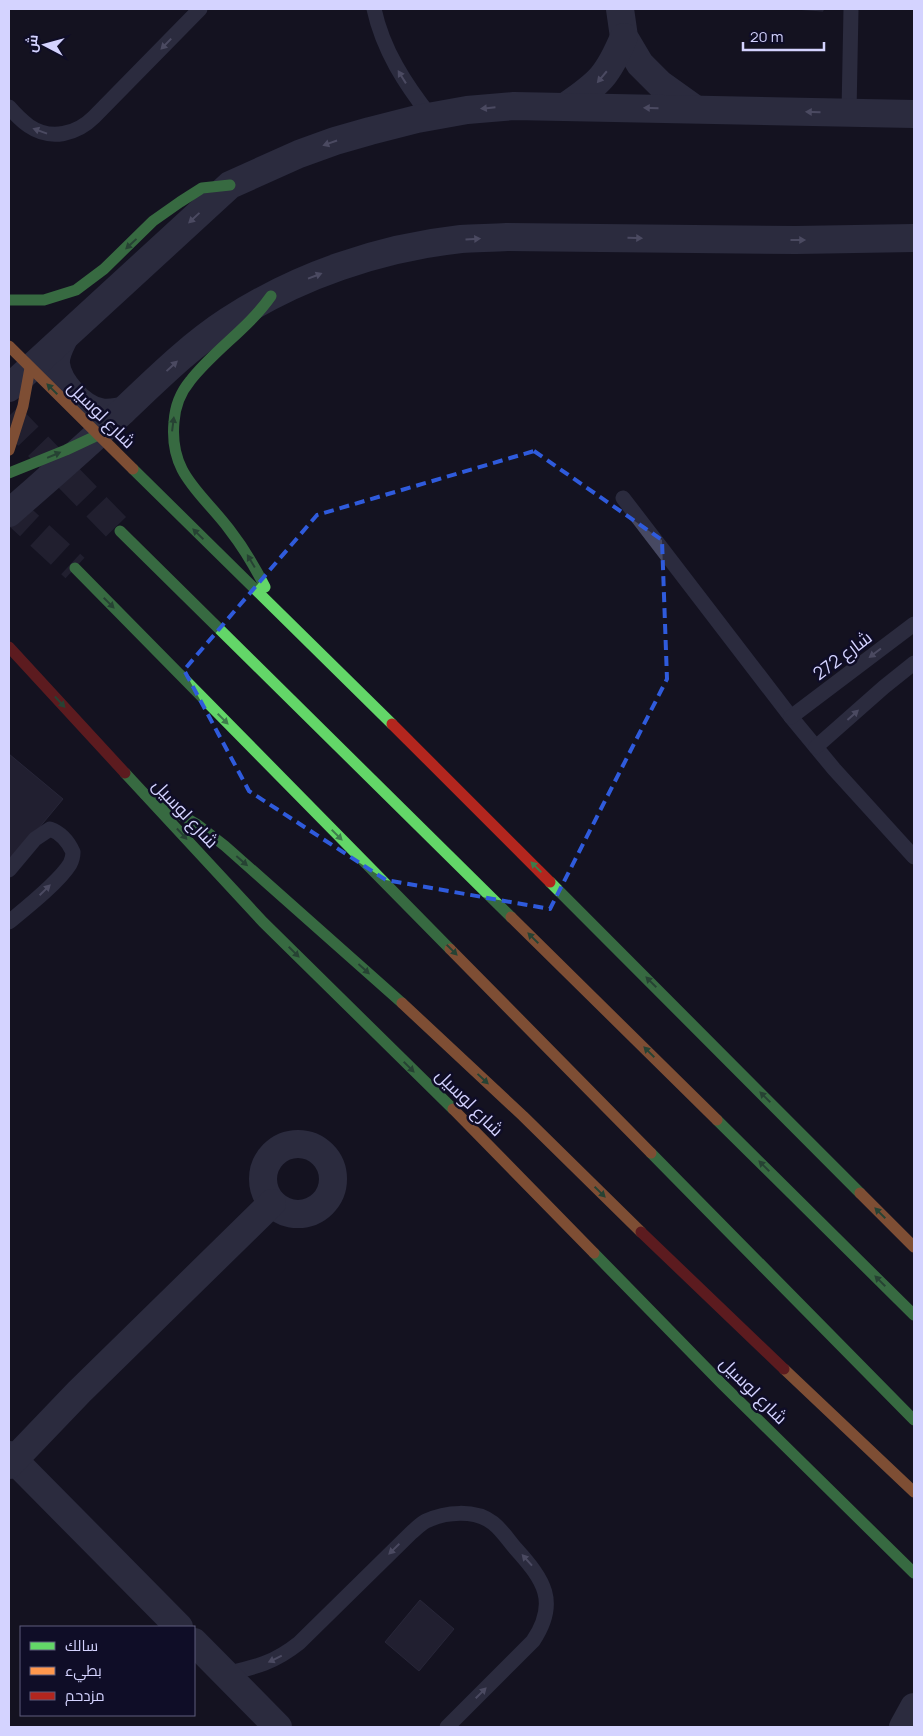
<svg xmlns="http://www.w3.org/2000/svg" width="923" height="1736" font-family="Manrope,Cairo,sans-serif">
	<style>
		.building { fill: #323043; stroke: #3f3e55 }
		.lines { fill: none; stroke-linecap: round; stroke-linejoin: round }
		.highway-tunnel { stroke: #313042; stroke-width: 28; stroke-dasharray: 28 14; stroke-linecap: butt }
		.lane { stroke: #474962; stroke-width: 15 }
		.street { stroke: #474962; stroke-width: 28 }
		.fast { stroke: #63d668; stroke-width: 11 }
		.slow { stroke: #ff974d; stroke-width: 11 }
		.jam { stroke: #b3261e; stroke-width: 11 }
		.oneway { fill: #8e8eb0 }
		.oneway2 { fill: #3d7c4b }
		.marked { fill: none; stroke: #2f5bdc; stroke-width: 4; stroke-dasharray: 10 6; stroke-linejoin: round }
		.labels { text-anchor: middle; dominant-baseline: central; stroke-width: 5; stroke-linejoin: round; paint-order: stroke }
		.street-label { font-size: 18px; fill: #d4d3ff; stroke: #0f0d27 }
	</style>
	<rect width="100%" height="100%" fill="#141321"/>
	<!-- building -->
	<g class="building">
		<path d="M794 9H823V11Z"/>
		<path d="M9 754 63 799 9 864Z"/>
		<path d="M420 1600 454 1629 419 1671 385 1642Z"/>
	</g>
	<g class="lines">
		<!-- highway-tunnel -->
		<g class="highway-tunnel">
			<path d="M9 416 120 531"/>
			<path d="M9 507 75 568"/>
		</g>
		<!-- lane -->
		<g class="lane">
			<path d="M374 9C383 50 405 84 431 117"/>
			<path d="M9 107C15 114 22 121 29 126 51 141 77 134 94 117L200 9"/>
			<path d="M849 112 851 9"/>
			<path d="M623 498 791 717 834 769 914 857"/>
			<path d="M791 717 914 624"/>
			<path d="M816 747 884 687 914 663"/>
			<path d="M9 870 35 839 50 829C61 833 68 841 73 852 73 856 72 860 70 864 59 882 26 908 9 922"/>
			<path d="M225 1674C256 1667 274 1663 299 1643L411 1533C416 1529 420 1524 426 1521 445 1512 475 1509 493 1523 502 1530 509 1541 516 1549 544 1580 559 1602 533 1641L447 1727"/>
		</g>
		<!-- street -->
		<g class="street">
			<path d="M620 9 624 37 640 64 660 84 695 109"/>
			<path d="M566 106C600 83 608 75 624 37"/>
			<path d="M64 338C60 346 55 355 56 364 58 383 81 408 100 412 107 414 115 412 123 411"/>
			<path d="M9 388 230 185 299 154 335 141 370 131 417 119 467 110 514 106 914 114"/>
			<path d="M9 513C43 483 77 454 110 423 148 388 185 349 228 321 297 276 379 248 461 239 476 238 492 238 507 237L796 240 914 238"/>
			<circle cx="298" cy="1179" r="35"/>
			<path d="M9 1455 179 1627"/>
			<path d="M9 1465 79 1392 272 1203"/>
			<path d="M194 1642 278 1727"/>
			<path d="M903 1727 914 1707"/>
		</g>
		<!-- fast -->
		<g class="fast">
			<path d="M9 300H44L76 290 104 269 153 221 180 202 202 188 230 185"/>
			<path d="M133 469 392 724"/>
			<path d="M9 473 66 450 98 435"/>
			<path d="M120 531 511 917"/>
			<path d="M75 568 450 949"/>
			<path d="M265 587C255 567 243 547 229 529 201 492 169 474 174 422 175 407 180 393 190 381 214 350 248 329 271 296"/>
			<path d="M125 773 263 922 453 1109"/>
			<path d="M145 794 198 825 225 846 402 1003"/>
			<path d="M550 882 860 1193"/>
			<path d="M717 1120 914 1315"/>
			<path d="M651 1153 914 1420"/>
			<path d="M594 1253 722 1384 914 1573"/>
		</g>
		<!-- slow -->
		<g class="slow">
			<path d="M9 346 133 469"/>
			<path d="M9 450 23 406 30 368"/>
			<path d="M511 917 717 1120"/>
			<path d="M450 949 651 1153"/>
			<path d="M402 1003 523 1116 641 1232"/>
			<path d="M453 1109 594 1253"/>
			<path d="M860 1193 914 1247"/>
			<path d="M784 1369 914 1492"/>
		</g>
		<!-- jam -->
		<g class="jam">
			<path d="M9 647 125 773"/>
			<path d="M392 724 550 882"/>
			<path d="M641 1232 784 1369"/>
		</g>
	</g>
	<!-- one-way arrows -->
	<defs><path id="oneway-solid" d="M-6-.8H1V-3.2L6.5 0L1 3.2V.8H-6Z" transform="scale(1.25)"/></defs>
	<g class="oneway">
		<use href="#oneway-solid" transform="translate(166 44) rotate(134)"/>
		<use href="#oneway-solid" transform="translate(402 77) rotate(-122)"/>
		<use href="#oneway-solid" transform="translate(602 77) rotate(130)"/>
		<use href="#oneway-solid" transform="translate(488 108) rotate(174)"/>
		<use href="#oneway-solid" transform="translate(651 108) rotate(-179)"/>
		<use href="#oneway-solid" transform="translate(813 112) rotate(-179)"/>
		<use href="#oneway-solid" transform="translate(40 131) rotate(-160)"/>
		<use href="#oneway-solid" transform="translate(330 143) rotate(161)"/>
		<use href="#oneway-solid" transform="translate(194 218) rotate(137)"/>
		<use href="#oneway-solid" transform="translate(635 238) rotate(1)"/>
		<use href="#oneway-solid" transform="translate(473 239) rotate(-3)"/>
		<use href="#oneway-solid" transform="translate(798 240)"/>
		<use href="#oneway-solid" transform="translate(315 276) rotate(-21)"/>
		<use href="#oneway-solid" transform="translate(172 366) rotate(-43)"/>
		<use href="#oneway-solid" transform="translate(875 653) rotate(143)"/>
		<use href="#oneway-solid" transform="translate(853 715) rotate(-42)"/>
		<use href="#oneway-solid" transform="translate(45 890) rotate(-44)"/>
		<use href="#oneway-solid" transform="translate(394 1549) rotate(136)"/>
		<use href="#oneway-solid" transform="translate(527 1560) rotate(-132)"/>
		<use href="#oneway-solid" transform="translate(275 1659) rotate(154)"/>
		<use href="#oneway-solid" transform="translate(481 1693) rotate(-45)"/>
	</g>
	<g class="oneway2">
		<use href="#oneway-solid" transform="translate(131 244) rotate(137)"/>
		<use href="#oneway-solid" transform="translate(52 389) rotate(-135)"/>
		<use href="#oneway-solid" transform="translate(173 424) rotate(-83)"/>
		<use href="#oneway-solid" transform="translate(54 455) rotate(-23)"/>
		<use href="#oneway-solid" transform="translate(198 534) rotate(-136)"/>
		<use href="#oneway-solid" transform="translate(251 561) rotate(-121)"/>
		<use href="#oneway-solid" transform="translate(109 603) rotate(45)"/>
		<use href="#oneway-solid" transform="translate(60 702) rotate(47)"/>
		<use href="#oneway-solid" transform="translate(223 719) rotate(45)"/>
		<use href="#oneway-solid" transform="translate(182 834) rotate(47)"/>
		<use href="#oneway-solid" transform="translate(337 835) rotate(45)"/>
		<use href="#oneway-solid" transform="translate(242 861) rotate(41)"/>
		<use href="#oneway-solid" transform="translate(536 867) rotate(-135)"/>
		<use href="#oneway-solid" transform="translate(533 938) rotate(-135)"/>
		<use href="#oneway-solid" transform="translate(452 950) rotate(45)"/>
		<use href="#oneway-solid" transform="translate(294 952) rotate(45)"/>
		<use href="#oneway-solid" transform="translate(364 969) rotate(42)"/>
		<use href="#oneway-solid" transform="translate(651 982) rotate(-135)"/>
		<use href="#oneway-solid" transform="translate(649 1052) rotate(-135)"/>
		<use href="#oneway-solid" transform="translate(409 1067) rotate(45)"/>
		<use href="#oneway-solid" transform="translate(483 1079) rotate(43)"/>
		<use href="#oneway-solid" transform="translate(765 1097) rotate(-135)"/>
		<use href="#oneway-solid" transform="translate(764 1166) rotate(-135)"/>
		<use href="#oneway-solid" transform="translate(600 1192) rotate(44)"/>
		<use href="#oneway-solid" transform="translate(880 1213) rotate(-135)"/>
		<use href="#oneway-solid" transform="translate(880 1281) rotate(-135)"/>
	</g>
	<!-- marked area -->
	<path d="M0 0H923V1736H0ZM534 451 662 540 667 679 550 909 386 880 249 791 184 670 317 515Z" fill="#141321" fill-opacity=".55" fill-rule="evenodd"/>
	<path class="marked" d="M534 451 662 540 667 679 550 909 386 880 249 791 184 670 317 515Z"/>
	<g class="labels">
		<!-- street labels -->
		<g class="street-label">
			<text transform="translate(102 414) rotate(45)">شارع لوسيل</text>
			<text transform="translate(842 655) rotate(-37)">شارع 272</text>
			<text transform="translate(186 813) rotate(47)">شارع لوسيل</text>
			<text transform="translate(470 1102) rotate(45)">شارع لوسيل</text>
			<text transform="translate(754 1390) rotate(45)">شارع لوسيل</text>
		</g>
	</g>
	<!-- border -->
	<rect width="923" height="1736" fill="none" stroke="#d4d3ff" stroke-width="20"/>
	<!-- legend -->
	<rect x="20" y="1626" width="175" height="90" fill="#0f0d27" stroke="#5e5c7d"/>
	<rect x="30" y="1642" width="25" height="8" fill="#63d668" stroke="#5e5c7d"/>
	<text x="65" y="1651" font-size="15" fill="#d4d3ff">سالك</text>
	<rect x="30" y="1667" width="25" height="8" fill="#ff974d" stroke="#5e5c7d"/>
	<text x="65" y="1676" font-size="15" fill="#d4d3ff">بطيء</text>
	<rect x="30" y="1692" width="25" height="8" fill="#b3261e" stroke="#5e5c7d"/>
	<text x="65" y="1701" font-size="15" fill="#d4d3ff">مزدحم</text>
	<!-- north arrow -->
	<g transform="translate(45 45) rotate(276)" stroke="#0f0d27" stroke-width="4" paint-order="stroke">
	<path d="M0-4L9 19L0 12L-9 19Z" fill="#d4d3ff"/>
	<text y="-8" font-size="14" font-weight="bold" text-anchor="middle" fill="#d4d3ff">ش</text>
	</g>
	<!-- scale -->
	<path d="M743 42v8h81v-8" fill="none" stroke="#d4d3ff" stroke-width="2.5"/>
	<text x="750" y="42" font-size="15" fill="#d4d3ff" stroke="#0f0d27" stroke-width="4" paint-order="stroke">20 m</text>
</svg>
